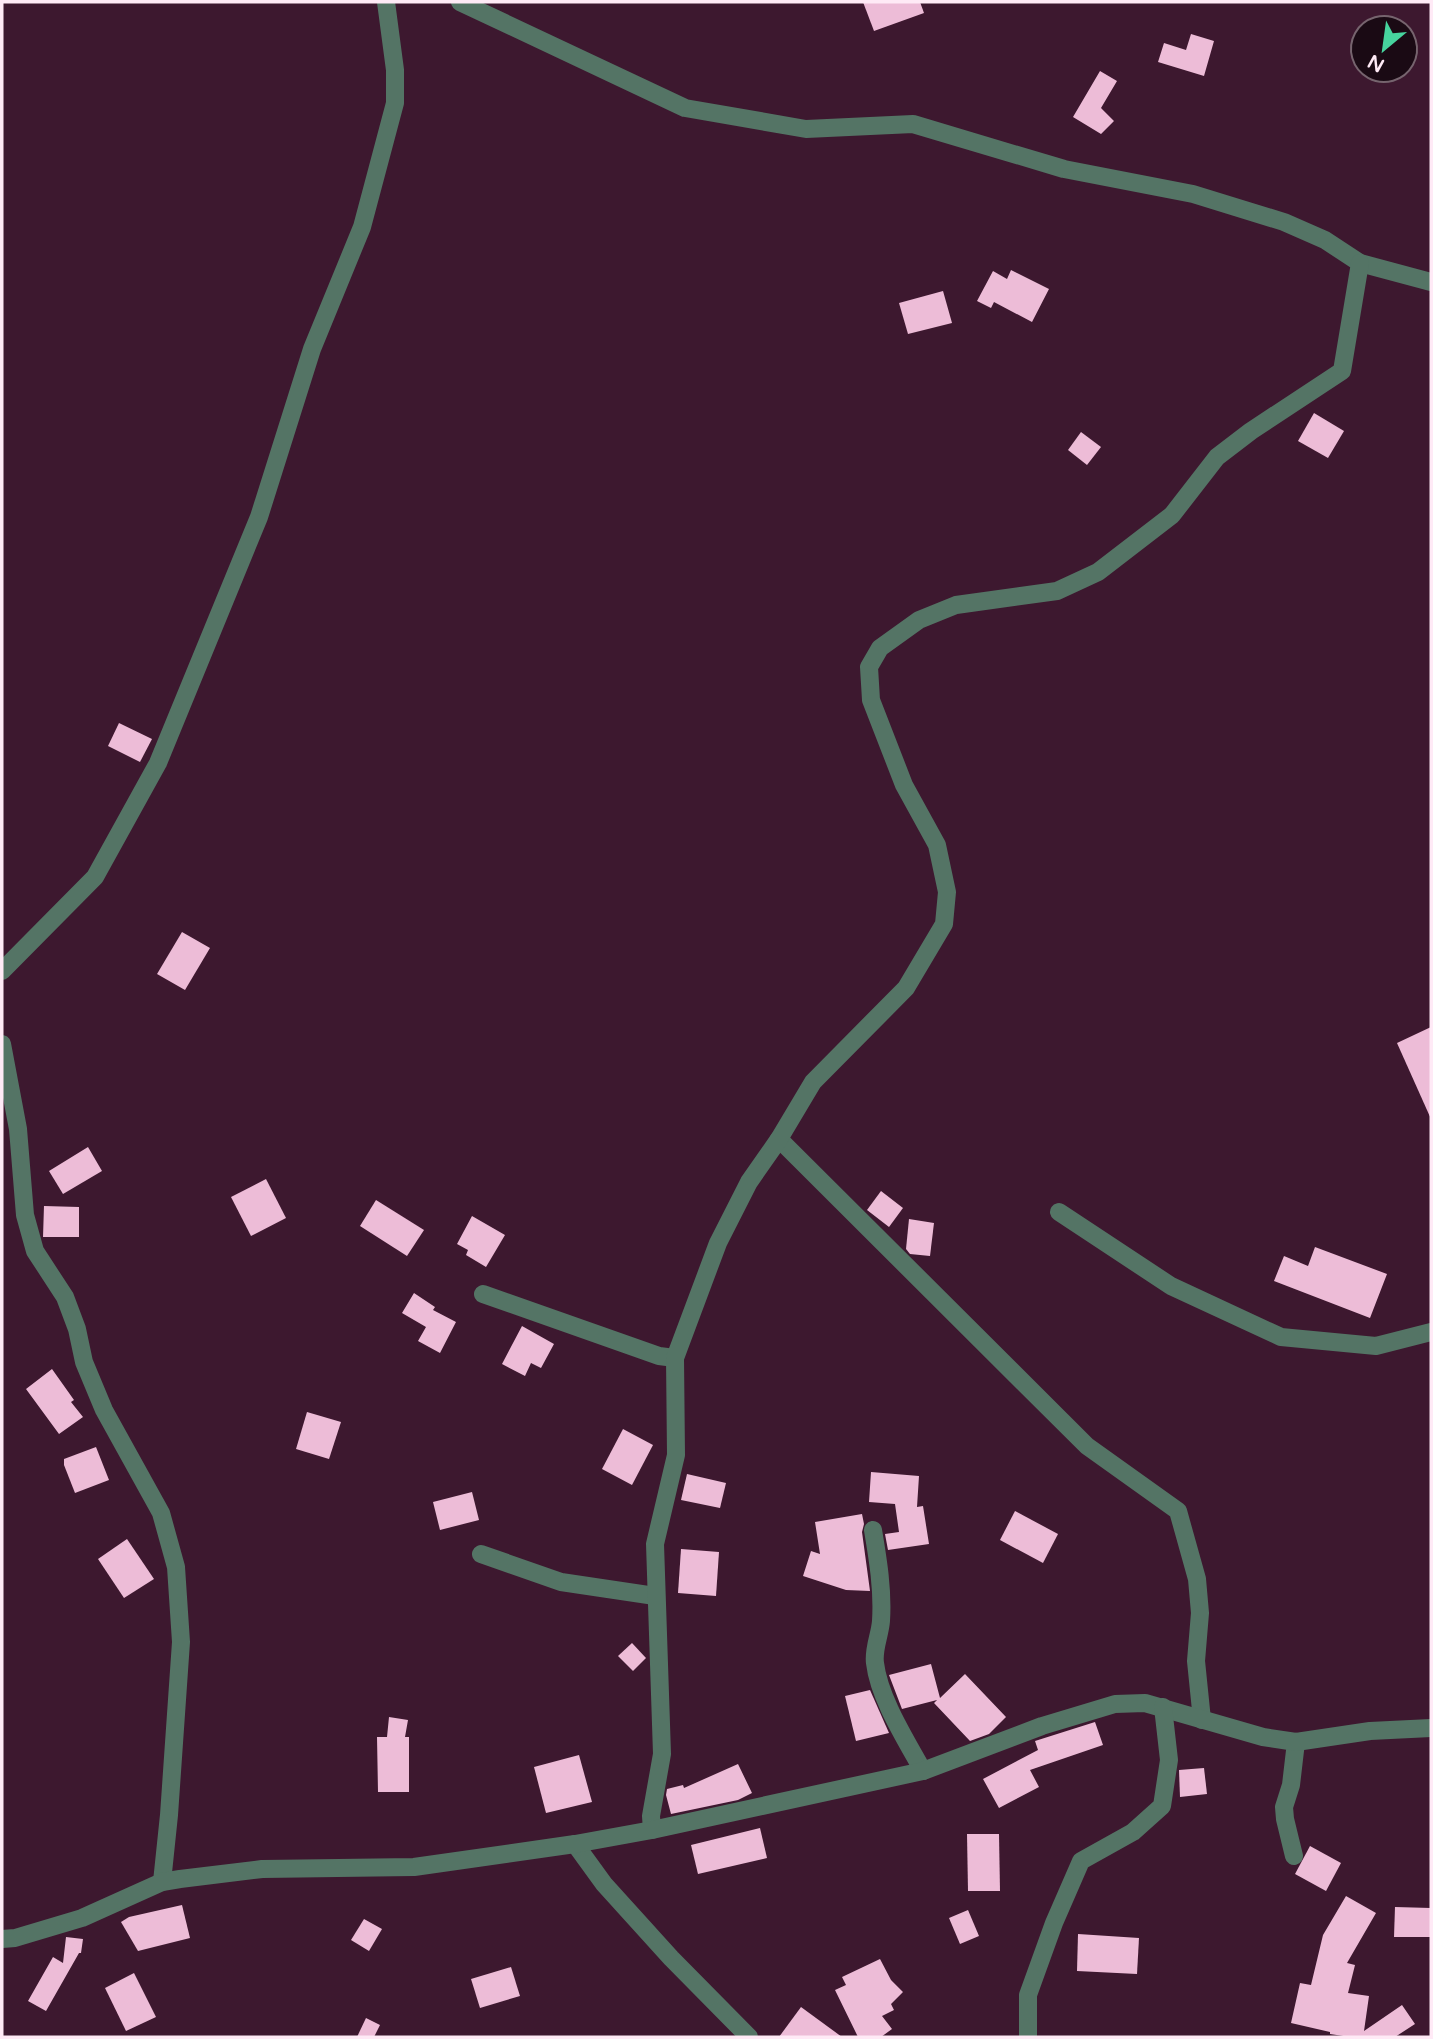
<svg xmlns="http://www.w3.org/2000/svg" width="1433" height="2039" font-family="'Varela Round',sans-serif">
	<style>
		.building { fill: #edbcd7 }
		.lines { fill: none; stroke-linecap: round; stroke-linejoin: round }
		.minor { stroke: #547465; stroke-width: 18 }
	</style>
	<rect width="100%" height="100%" fill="#3d182f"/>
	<!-- building -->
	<g class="building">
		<path d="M863 2H920L924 13 874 31Z"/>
		<path d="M1191 34 1214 41 1204 76 1158 62 1164 43 1186 50Z"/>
		<path d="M1100 71 1117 81 1101 108 1114 121 1101 134 1073 117Z"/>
		<path d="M1011 270 1049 289 1032 322 994 302 991 308 977 301 993 271 1007 279Z"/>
		<path d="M943 291 952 323 908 334 899 303Z"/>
		<path d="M1314 413 1344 431 1328 458 1298 441Z"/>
		<path d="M1081 432 1101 447 1087 465 1068 450Z"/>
		<path d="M119 723 152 739 140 762 108 746Z"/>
		<path d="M182 932 210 948 185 990 157 974Z"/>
		<path d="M1431 1027V1119L1397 1043Z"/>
		<path d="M88 1147 102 1171 63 1194 49 1171Z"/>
		<path d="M266 1179 286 1218 251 1236 231 1197Z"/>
		<path d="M881 1191 903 1208 889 1227 867 1210Z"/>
		<path d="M376 1200 424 1230 407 1256 360 1226Z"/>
		<path d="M44 1206 79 1207V1237H43Z"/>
		<path d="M472 1216 505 1235 486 1267 466 1255 468 1250 457 1244Z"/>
		<path d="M909 1219 934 1223 930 1256 910 1254 906 1249Z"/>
		<path d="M1315 1247 1387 1274 1370 1318 1274 1281 1284 1256 1308 1266Z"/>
		<path d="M414 1293 435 1307 433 1310 456 1322 440 1353 418 1341 426 1327 402 1313Z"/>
		<path d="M522 1326 554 1344 541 1368 531 1363 525 1376 502 1364Z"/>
		<path d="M52 1369 74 1400 71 1402 83 1417 59 1434 26 1389Z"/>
		<path d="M307 1412 341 1422 329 1459 296 1449Z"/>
		<path d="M623 1429 653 1445 632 1485 602 1469Z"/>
		<path d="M96 1447 109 1480 75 1493 64 1465V1459Z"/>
		<path d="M871 1472 919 1476 917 1507 923 1506 929 1544 888 1550 885 1534 899 1532 895 1504 869 1502Z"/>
		<path d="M687 1474 726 1483 720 1508 681 1500Z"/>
		<path d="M472 1492 479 1520 440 1530 433 1502Z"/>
		<path d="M1015 1511 1058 1534 1043 1563 1000 1540Z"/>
		<path d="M862 1514 864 1524 862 1532 870 1591 846 1590 803 1576 811 1551 820 1554 815 1522Z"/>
		<path d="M127 1539 154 1579 124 1598 98 1559Z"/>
		<path d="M681 1549 719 1552 716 1596 678 1593Z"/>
		<path d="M632 1643 646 1658 633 1671 618 1656Z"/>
		<path d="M931 1664 940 1698 965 1674 1006 1717 989 1734 970 1741 934 1703 937 1700 902 1709 889 1675Z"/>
		<path d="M870 1690 889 1733 856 1741 845 1696Z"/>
		<path d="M389 1717 408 1720 405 1737H409V1792H378L377 1737H387Z"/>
		<path d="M1095 1722 1103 1745 1030 1770 1039 1787 999 1808 983 1779 1038 1750 1035 1741Z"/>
		<path d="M579 1755 592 1802 546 1813 534 1767Z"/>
		<path d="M738 1764 752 1793 738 1800 671 1814 666 1795 667 1789 683 1785 684 1788Z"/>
		<path d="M1204 1768 1207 1794 1180 1797 1179 1770Z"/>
		<path d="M760 1828 767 1858 698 1874 691 1845Z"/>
		<path d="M967 1834H999L1000 1891H968Z"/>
		<path d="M1310 1846 1341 1863 1326 1891 1295 1874Z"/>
		<path d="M1346 1896 1376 1913 1347 1963 1355 1965 1348 1993 1369 1996 1364 2031 1402 2005 1415 2024 1395 2037H1350L1330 2034V2032L1291 2023 1300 1983 1311 1985 1323 1935Z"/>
		<path d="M182 1905 190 1938 138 1951 121 1922 129 1917Z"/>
		<path d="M1395 1907 1431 1908V1937H1394Z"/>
		<path d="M968 1910 979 1936 960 1944 949 1918Z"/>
		<path d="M364 1919 382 1929 369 1951 351 1940Z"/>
		<path d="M1078 1934 1139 1938 1137 1974 1077 1971Z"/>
		<path d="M66 1937 83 1939 81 1953H79L46 2011 28 2001 53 1957 63 1963Z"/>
		<path d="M880 1959 891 1980 903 1992 891 2004 894 2010 882 2016 892 2029 881 2037H858L835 1990 846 1985 842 1977Z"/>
		<path d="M511 1967 520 1996 480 2008 471 1979Z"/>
		<path d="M134 1973 156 2017 126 2031 105 1988Z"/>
		<path d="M801 2007 842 2037H779Z"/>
		<path d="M366 2018 380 2025 374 2037H357Z"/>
	</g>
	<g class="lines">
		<!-- minor -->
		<g class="minor">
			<path d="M460 2 685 108 806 129 913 124 1064 169 1193 194 1284 222 1325 240 1360 263 1431 282"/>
			<path d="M2 971 95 877 158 763 259 517 312 349 362 227 395 103V70L386 2"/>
			<path d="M2 1044 18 1129 25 1215 35 1251 65 1297 77 1329 84 1362 104 1410 161 1513 176 1567 181 1642 169 1815 162 1882"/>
			<path d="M779 1139 1087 1446 1178 1511 1197 1579 1200 1613 1196 1661 1202 1720"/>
			<path d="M1059 1212 1171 1286 1281 1337 1376 1346 1431 1332"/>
			<path d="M483 1294 659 1356 675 1358"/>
			<path d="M873 1530C878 1560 883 1590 881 1621 880 1635 873 1649 875 1663 879 1698 906 1740 923 1771"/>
			<path d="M481 1554 561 1582 655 1596"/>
			<path d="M652 1830 651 1816 662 1754 655 1544 676 1455 675 1358 718 1243 749 1182 779 1139 813 1082 906 988 944 924 947 892 937 845 904 785 871 700 869 667 880 648 919 620 956 605 1057 591 1098 572 1172 515 1217 457 1251 431 1342 371 1360 263"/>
			<path d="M575 1844 604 1884 671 1958 749 2037"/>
			<path d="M1294 1856 1285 1819 1284 1807 1291 1785 1296 1742"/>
			<path d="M2 1939 15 1938 82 1918 162 1882 180 1879 262 1869 414 1867 575 1844 652 1830 923 1771 1042 1726 1115 1704 1145 1703 1263 1737 1296 1742 1370 1731 1431 1728"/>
			<path d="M1028 2037V1995L1054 1923 1081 1861 1133 1832 1162 1806 1169 1760 1163 1707"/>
		</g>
	</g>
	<!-- border -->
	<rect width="1433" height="2039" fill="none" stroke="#ffeaf6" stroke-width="7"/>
	<!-- north arrow -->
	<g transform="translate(1384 49) rotate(209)"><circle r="33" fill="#1a0a14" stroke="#76646e" stroke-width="2"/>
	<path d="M0-5L12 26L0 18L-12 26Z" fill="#47d49e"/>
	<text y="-10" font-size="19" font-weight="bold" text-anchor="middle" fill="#ffeaf6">N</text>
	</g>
</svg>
